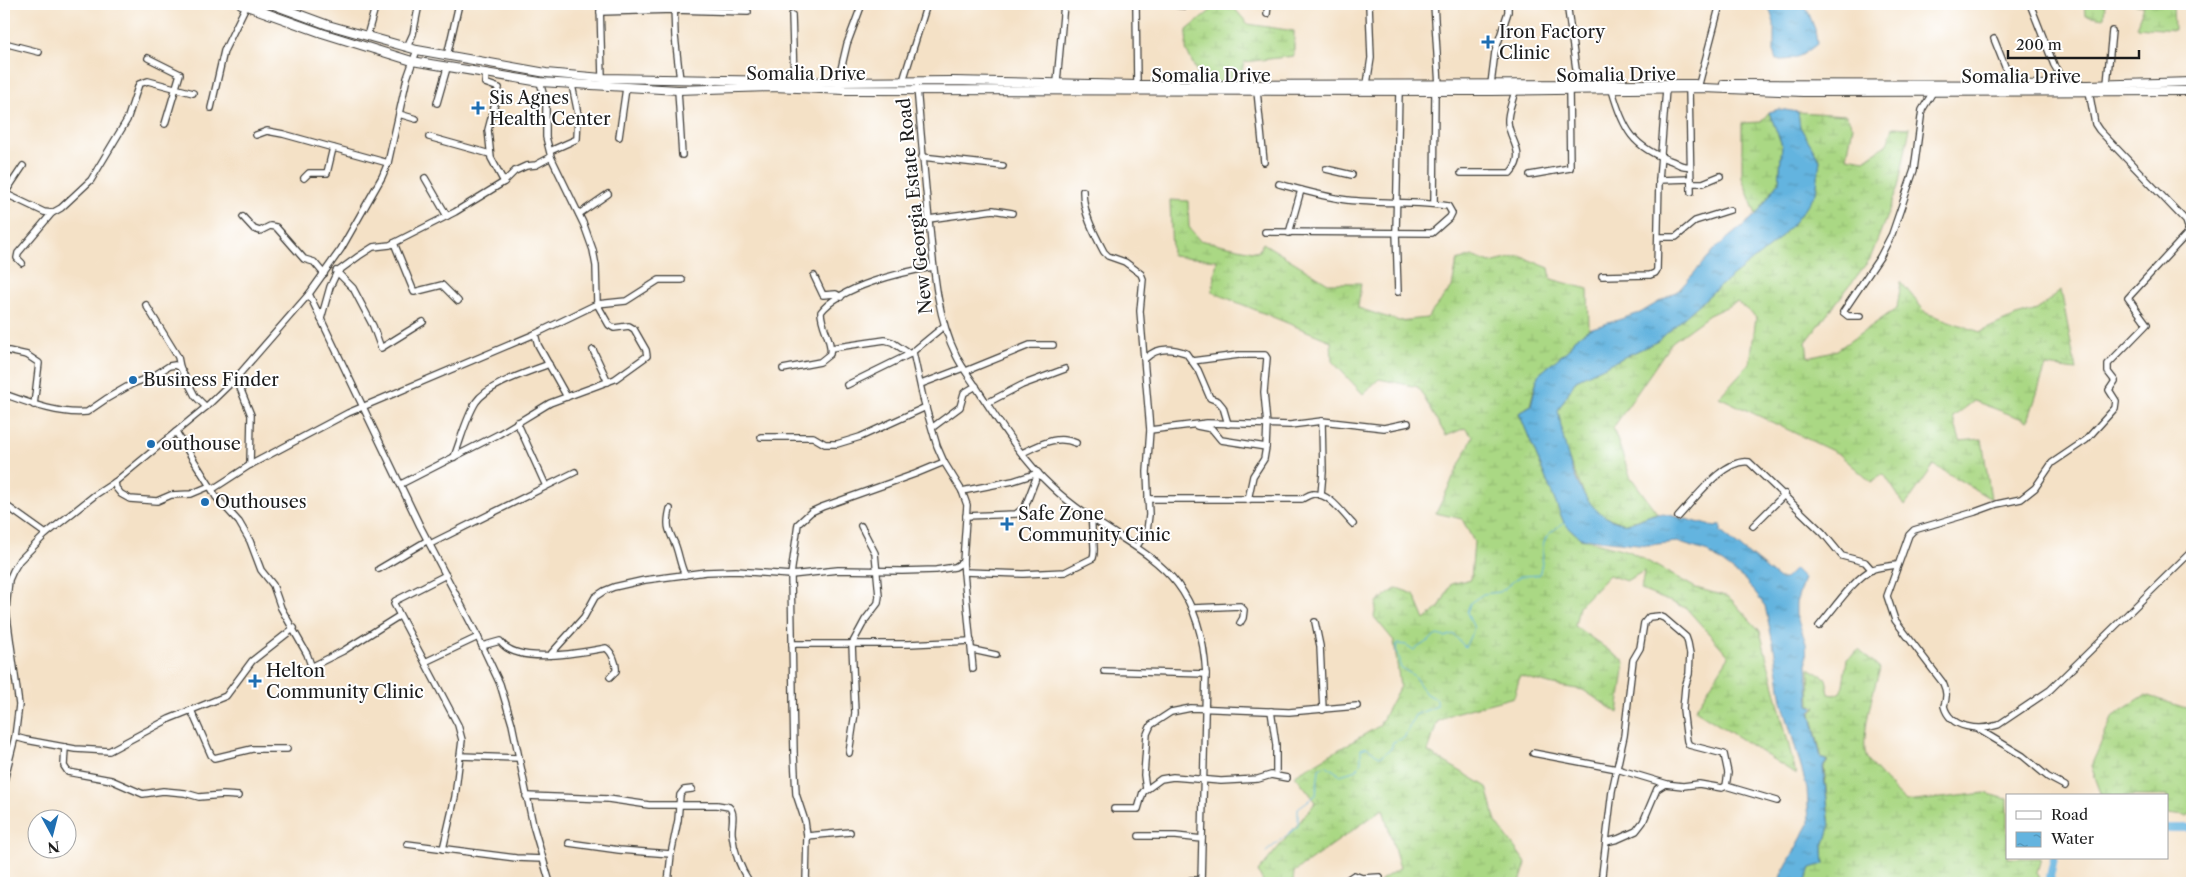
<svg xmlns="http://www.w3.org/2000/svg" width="2196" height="887" font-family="'Libre Caslon Text',serif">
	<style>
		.wetland { fill: url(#wetland-marsh); stroke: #637a50 }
		.water { fill: url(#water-ripples); stroke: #40687e }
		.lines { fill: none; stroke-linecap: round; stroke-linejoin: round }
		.stream { stroke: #64b4df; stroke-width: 1 }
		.river { stroke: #64b4df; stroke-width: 8 }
		.minor-casing { stroke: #3c3a36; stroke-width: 8 }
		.major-casing { stroke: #3c3a36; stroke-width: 10 }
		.minor { stroke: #fff; stroke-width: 5.5 }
		.major { stroke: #fff; stroke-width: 8 }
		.poi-dot { fill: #1f6fb2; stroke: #fff; stroke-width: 2 }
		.labels { text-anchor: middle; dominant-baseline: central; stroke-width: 4; stroke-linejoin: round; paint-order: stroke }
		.poi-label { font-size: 18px; fill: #1c1c1c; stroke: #fff; text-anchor: start }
		.street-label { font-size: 18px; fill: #1c1c1c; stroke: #fff }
	</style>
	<defs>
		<pattern id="wetland-marsh" width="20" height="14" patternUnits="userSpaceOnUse" patternTransform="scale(1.25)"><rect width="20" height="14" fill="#aad884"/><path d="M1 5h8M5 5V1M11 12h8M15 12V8" fill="none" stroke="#92b971"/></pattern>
		<pattern id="water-ripples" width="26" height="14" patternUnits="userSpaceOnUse" patternTransform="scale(1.25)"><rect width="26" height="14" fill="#64b4df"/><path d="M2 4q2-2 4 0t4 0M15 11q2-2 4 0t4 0" fill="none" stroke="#5292b4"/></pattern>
	</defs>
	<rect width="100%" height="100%" fill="#fff"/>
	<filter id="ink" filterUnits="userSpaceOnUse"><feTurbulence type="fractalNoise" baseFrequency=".02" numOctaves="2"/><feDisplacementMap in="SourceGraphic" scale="10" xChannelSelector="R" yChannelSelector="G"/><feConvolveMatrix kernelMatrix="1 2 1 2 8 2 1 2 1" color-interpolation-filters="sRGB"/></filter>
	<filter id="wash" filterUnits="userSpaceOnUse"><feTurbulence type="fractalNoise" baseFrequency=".0096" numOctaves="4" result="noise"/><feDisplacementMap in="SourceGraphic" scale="20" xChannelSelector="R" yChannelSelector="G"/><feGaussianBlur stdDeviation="1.12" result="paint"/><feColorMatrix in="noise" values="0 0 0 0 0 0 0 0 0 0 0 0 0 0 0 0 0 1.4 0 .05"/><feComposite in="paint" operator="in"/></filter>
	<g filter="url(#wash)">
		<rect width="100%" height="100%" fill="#f4e1c6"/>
		<!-- wetland -->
		<g class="wetland">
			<path d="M2084 4H2105L2104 18 2085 15Z"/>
			<path d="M2131 4H2173L2174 30 2136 27 2144 6Z"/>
			<path d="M1214 8H1234L1248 24 1294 31V56L1244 62 1239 85 1202 84 1186 49 1187 30Z"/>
			<path d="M1769 112 1782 145 1779 182 1756 215 1742 178V123L1761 122Z"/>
			<path d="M1798 112 1846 115 1853 126 1847 157 1865 160 1887 144 1893 127 1910 128 1898 187 1870 259 1806 342 1808 357 1837 350 1897 308 1901 282 1926 313 1980 332 2013 317 2037 310 2061 290 2076 370 2046 366 2028 421 1974 401 1953 417 1960 441 1982 439 1991 499 1934 465 1905 506 1884 474 1871 482 1839 454 1719 397 1750 363 1756 317 1737 302 1709 315 1672 342 1613 428 1630 476 1657 513 1624 524 1602 515 1588 503 1566 453 1558 410 1576 380 1658 341 1715 290 1776 242 1796 220 1816 193 1820 160 1800 127Z"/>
			<path d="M1170 200 1188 201 1189 227 1199 240 1258 252 1263 243 1328 283H1361L1358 308 1399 321 1427 318 1452 287 1457 261 1472 256 1490 263 1520 256 1549 268 1551 279 1588 289 1589 329 1574 339 1569 349 1538 375 1530 405 1519 413 1564 523 1580 538 1629 551 1696 588 1729 597 1760 631 1796 774 1695 710 1729 656 1686 608 1641 590 1644 571 1626 581 1609 575 1579 606 1575 626 1625 662 1618 713 1583 690 1553 685 1520 676 1514 697 1454 713 1437 722 1428 752 1487 787 1496 822 1526 863 1520 883H1380L1381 880 1400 868 1383 809 1294 872 1293 883H1264L1258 872 1316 802 1295 775 1379 726 1400 686 1394 641 1374 617 1377 602 1397 588 1414 594 1425 620 1439 608 1451 584 1471 579 1474 542 1462 519 1436 513 1473 437 1465 428 1446 436 1418 387 1379 379 1363 394 1332 361 1331 341 1212 292 1217 260 1172 256Z"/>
			<path d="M1859 650 1880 669C1874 687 1859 743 1867 759 1872 768 1898 793 1906 802L1985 793 2007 799V858H2041L2037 872 2043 883H2003L1997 876 1965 878 1962 883H1805L1811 868 1824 863 1823 850 1830 827 1824 767 1828 761 1822 758 1811 713 1816 707 1810 705 1809 668 1826 678 1829 694 1835 695 1842 691 1847 659Z"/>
			<path d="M2145 695 2192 710V813L2187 816 2167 814V796H2102L2091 766 2113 716Z"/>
		</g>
		<!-- water -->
		<g class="water">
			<path d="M1768 4H1805L1815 29 1817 44C1804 55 1794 61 1776 60L1774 54V23Z"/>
			<path d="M1779 109 1798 112 1800 127 1820 160 1816 193 1796 220 1776 242 1715 290 1658 341 1576 380 1558 410C1565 449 1576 514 1622 523 1632 525 1645 516 1655 514 1666 512 1702 524 1715 527L1721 525V532L1779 579H1785L1795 569 1804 578 1796 603V615L1806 643 1809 705 1814 708 1810 712 1821 758 1827 761 1823 767 1830 827 1823 850 1824 864 1811 868 1805 883H1779L1781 875 1809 824 1807 788 1782 701 1775 653 1765 606 1745 580 1708 552 1677 542 1648 545 1580 538 1564 523 1519 413 1531 405 1538 375 1569 349 1574 339 1589 329 1640 313 1679 290 1717 247 1756 215 1779 182 1782 145 1769 112Z"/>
		</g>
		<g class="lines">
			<!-- stream -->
			<path class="stream" d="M1266 852 1298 826V808L1316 795 1319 769 1326 765 1340 775 1357 770 1361 761V749L1367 747 1380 757 1391 749 1393 742 1404 738 1415 715 1437 706V699L1426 694 1414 676 1400 667V660L1396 652 1397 644 1406 645 1414 650 1437 635 1445 637 1453 634 1465 647 1474 628 1467 613 1470 603 1483 594 1500 592 1520 576 1539 575C1549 544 1532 543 1564 523"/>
			<!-- river -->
			<g class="river">
				<path d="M2167 828H2192"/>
				<path d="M2052 883 2050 877 2054 858"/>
			</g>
		</g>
	</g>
	<g filter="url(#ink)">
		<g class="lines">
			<defs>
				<g id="minor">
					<path d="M600 4 602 78"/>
					<path d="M674 4 675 36 680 80"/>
					<path d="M1136 4 1137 85"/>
					<path d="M1163 4 1187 6"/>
					<path d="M1404 4H1405"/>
					<path d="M1434 4 1439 86"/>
					<path d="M2030 4 2054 65 2066 85"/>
					<path d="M1568 10 1578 84"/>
					<path d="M600 12 674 10 748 12"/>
					<path d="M1267 14 1268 4"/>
					<path d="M792 15 794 80"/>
					<path d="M367 36 376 4"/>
					<path d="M1994 39 2012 84"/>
					<path d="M4 43 39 52"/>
					<path d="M407 47 413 34 419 4"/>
					<path d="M447 56 459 4"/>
					<path d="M148 58 180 74 165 124"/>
					<path d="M486 74 485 83 499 88 488 130 491 158 504 182"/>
					<path d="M903 81 927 4"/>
					<path d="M838 82 847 44 862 4"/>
					<path d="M1057 82 1064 4"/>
					<path d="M1367 84 1371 58 1369 4"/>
					<path d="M1491 84 1495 52 1508 12V4"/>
					<path d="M1699 84 1720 4"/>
					<path d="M2107 84 2112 31"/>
					<path d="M917 87C921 135 925 182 930 230 934 272 937 316 956 355 962 368 972 380 980 393 1001 425 1022 459 1051 486 1124 555 1199 551 1206 674L1201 883"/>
					<path d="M1689 89 1691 192"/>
					<path d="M678 90 682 155"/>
					<path d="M1612 90C1623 129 1633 148 1672 161 1679 164 1681 167 1690 166"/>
					<path d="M1257 91 1264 162"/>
					<path d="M2089 91 2095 124 2099 130 2186 221 2189 230 2186 235 2128 298 2147 324 2108 364V372L2115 381 2109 390 2116 401 2115 408 2086 440 2052 463 2035 488 2021 499 1997 504 1975 512 1914 530 1909 535 1887 596 1895 620 1943 683C1947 692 1947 697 1944 706 1950 729 1980 731 1998 725L2050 690 2192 551"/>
					<path d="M437 103 447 68"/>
					<path d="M211 108 224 51 246 6"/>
					<path d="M399 114 416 119"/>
					<path d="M256 135 267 131 283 134 388 163"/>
					<path d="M429 137 490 154"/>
					<path d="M619 137 626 88"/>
					<path d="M550 151 577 139 578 114 572 85"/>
					<path d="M922 157 1003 166"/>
					<path d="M1326 169 1352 175"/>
					<path d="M1461 173H1510C1528 154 1509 140 1508 122 1507 113 1513 100 1515 91"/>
					<path d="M1530 175 1570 168 1569 90"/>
					<path d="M304 178 309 173H327L333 148"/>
					<path d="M425 178 447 216"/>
					<path d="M1659 180 1691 179"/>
					<path d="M1691 183H1703L1720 176"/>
					<path d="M1083 191C1083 213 1094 233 1104 252L1108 256 1125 262 1141 274 1143 279 1140 311 1150 430 1147 472 1149 515 1147 531 1137 546"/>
					<path d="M4 193 44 212 52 213 61 208 91 180 127 120 139 84 148 81 193 93"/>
					<path d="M5 193 23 166"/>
					<path d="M1434 204 1435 91"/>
					<path d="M579 214 608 194"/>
					<path d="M243 217 254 229 260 231 270 226 276 227 304 259 314 262 324 274"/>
					<path d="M929 219 993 210 1012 213"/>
					<path d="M1265 232 1432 233 1450 217 1452 213 1448 206C1415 201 1381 204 1347 200 1325 197 1301 190 1279 184"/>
					<path d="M1289 233 1301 190"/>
					<path d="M1659 237H1676L1695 221 1730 210"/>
					<path d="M394 243 414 292 442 285 458 301"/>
					<path d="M22 263 17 258 18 253 52 213"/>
					<path d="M336 271 353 288 373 326 381 348 423 322"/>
					<path d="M814 276 823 295 836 294 841 297"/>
					<path d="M1602 276 1650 275 1655 273 1657 270 1659 180 1666 89"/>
					<path d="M1398 292 1396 232 1399 91"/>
					<path d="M309 294 420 526 478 637 500 684 512 724 533 825 550 883"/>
					<path d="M146 305 178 357 180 367"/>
					<path d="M1860 316H1848L1843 312 1880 257 1892 234 1914 170 1922 110 1933 92"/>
					<path d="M321 319 330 287 337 272 359 256 373 247 390 245 455 212 504 182 515 171 526 166 536 165 551 157"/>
					<path d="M535 334 538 345 567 397"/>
					<path d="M831 348 885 340 892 342 910 354"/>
					<path d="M4 350 27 355 39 363 34 405"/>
					<path d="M593 350 608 382"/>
					<path d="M913 352 923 398 937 446 944 462 962 491 967 505 963 562 973 669"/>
					<path d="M1145 359C1156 347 1172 348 1186 353L1198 370 1210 398 1218 401 1223 407 1228 424"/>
					<path d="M1192 361 1239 355H1265L1267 358 1264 392 1267 425 1266 447 1264 459 1253 476 1248 500"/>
					<path d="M783 369 820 362 830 354C833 341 821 327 821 312 841 286 902 272 933 267"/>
					<path d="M966 371 1030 345H1053"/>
					<path d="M236 378 251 415 250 465"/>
					<path d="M921 384 963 368"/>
					<path d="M847 385 910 354 944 326"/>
					<path d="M4 394C29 403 60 415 87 412L106 399 132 384 155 375 169 366 175 365 180 367 195 396 206 407"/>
					<path d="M987 403 1022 385 1065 369"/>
					<path d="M517 422 546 486"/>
					<path d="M1197 426 1212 429 1221 440 1266 447"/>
					<path d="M933 427 960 407 964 393 976 386"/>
					<path d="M1150 430 1207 423 1290 425 1322 421 1384 428 1408 423"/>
					<path d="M176 432 210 486"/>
					<path d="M761 437H813L825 444H837L860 437 926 407"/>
					<path d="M1022 453C1040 445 1056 434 1076 443"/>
					<path d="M454 457C461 439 466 418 476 402 488 384 529 372 549 364"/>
					<path d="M115 482 116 488 121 494 130 499 157 501 171 495 191 494 210 486 216 497 239 522 250 541 261 570 273 585 281 608 307 654 313 671"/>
					<path d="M401 484 499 434 550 403 615 379 647 356 646 350 634 329 629 326 614 328 609 325 597 304 596 266 593 250 584 225 551 157 546 137V104L540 82"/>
					<path d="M213 489 250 465 348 413 535 334 597 304 626 301 659 280H682"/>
					<path d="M962 491 1013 481 1038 473"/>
					<path d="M1321 495 1323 472 1322 421"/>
					<path d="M1148 499H1302C1306 497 1308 495 1313 494 1330 493 1342 513 1353 524"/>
					<path d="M4 504 46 534"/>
					<path d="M670 509C666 526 668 529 675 544 679 554 680 565 685 575"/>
					<path d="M966 516 1016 514 1025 507 1038 473"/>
					<path d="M1678 517C1695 499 1724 458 1749 462L1823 533 1842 556 1865 562 1872 570"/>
					<path d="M1753 526 1785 494"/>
					<path d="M430 544 575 472"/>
					<path d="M379 569 428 540"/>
					<path d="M964 572 1023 574 1065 572 1093 558C1097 545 1090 532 1092 518"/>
					<path d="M446 575 395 601 394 604 458 725 462 740 460 756"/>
					<path d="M1193 608 1240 606 1244 610 1243 618 1240 623"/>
					<path d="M1315 622 1320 646 1323 710"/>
					<path d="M1819 626C1832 611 1855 577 1873 569 1880 567 1889 566 1897 565"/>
					<path d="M792 644H909L971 641"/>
					<path d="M482 646 500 641C516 666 582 652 606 648 612 652 617 664 616 671L610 677"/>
					<path d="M973 650 996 655"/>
					<path d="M550 655 584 617 595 597 604 591 614 587 645 580 706 572 736 571 791 575 838 570 902 571 936 570 955 567 963 562"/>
					<path d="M425 662 478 637"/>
					<path d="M313 666 343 651 399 616"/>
					<path d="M1104 671 1206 674"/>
					<path d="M191 710 211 755 214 758 252 749H287"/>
					<path d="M1271 711 1276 745V775"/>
					<path d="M1978 729 2023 756 2048 777 2065 786"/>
					<path d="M15 737 26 740 75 749 109 751 169 719 226 696 252 661 294 628"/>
					<path d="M65 747 64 766 68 772 111 780 143 794 163 791 185 793 199 797 223 795 238 796"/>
					<path d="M849 753 855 713 852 644 865 620 878 603 879 596 875 553 861 526"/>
					<path d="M1533 753 1617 769 1667 784"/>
					<path d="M4 781 15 737 19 705 6 609 9 580 13 571 19 561 46 534 95 495 115 482 206 407 236 378 309 294 341 249 382 177 388 163 407 78 417 50"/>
					<path d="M1146 789 1144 775 1147 734 1151 725 1171 712 1191 708 1289 712 1357 706"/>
					<path d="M526 796 608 799 649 805H717L729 807C736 813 731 825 732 834 734 852 740 868 750 883"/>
					<path d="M1114 809H1138L1143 792 1161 779 1173 777 1221 781 1258 779 1271 775 1287 778"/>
					<path d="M807 836 850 832"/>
					<path d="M1139 836H1176L1202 839"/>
					<path d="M1606 842 1618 839 1636 831 1643 822 1657 789 1665 784 1683 786 1699 784 1722 788 1726 786 1777 801"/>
					<path d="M569 843 619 850 671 854"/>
					<path d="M407 844 516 858 543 859"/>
					<path d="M443 849 455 797 460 756 519 758"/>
					<path d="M1191 880H1201"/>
					<path d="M668 883 671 854 678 820 680 795 684 790 692 789"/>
					<path d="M806 883 807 836 805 821 796 794 794 754 791 575 798 524 811 512 822 507 915 474 944 462"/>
					<path d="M1342 883 1354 875 1362 878 1380 877"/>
					<path d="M1601 883 1612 791 1624 736 1633 660 1640 648 1644 623 1649 617 1659 616 1664 618 1686 637 1688 643 1690 654 1689 674 1685 687 1683 709 1687 741 1689 745 1724 754 1728 773 1726 786"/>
				</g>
				<g id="major">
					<path d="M241 4 322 33 412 61 540 82 678 90 773 87 845 90 1491 91 1703 88 1803 92 2192 91"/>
					<path d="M271 4 328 25 417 50 546 73 602 78 838 82 952 81 1137 85 1695 84"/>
					<path d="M1724 84 2088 85 2192 82"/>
				</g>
			</defs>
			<!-- minor casing -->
			<use href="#minor" class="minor-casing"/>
			<!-- major casing -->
			<use href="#major" class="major-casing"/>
			<!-- minor -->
			<use href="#minor" class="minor"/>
			<!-- major -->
			<use href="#major" class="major"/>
		</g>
	</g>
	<!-- markers -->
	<g class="poi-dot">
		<path d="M1485.5 34.5h5v5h5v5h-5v5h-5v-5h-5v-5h5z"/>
		<path d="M475.5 100.5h5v5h5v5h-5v5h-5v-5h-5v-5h5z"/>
		<circle cx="133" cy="380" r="5"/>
		<circle cx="151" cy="444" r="5"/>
		<circle cx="205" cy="502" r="5"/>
		<path d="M1004.5 516.5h5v5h5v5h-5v5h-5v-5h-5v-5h5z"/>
		<path d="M252.5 673.5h5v5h5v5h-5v5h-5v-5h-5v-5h5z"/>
	</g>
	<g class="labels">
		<!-- poi labels -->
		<g class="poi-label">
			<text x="1499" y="32">Iron Factory<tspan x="1499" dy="21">Clinic</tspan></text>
			<text x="489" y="98">Sis Agnes<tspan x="489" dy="21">Health Center</tspan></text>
			<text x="143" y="380">Business Finder</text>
			<text x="161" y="444">outhouse</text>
			<text x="215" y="502">Outhouses</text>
			<text x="1018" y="514">Safe Zone<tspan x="1018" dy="21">Community Cinic</tspan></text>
			<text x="266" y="671">Helton<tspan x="266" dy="21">Community Clinic</tspan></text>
		</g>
		<!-- street labels -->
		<g class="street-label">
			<text x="806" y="74">Somalia Drive</text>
			<text transform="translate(1616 75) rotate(-1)">Somalia Drive</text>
			<text x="1211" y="76">Somalia Drive</text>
			<text x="2021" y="77">Somalia Drive</text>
			<text transform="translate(915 206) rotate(-96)">New Georgia Estate Road</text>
		</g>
	</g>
	<!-- margin -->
	<rect width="2196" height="887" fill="none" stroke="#fff" stroke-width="20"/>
	<!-- legend -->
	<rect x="2006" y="794" width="162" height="65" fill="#ffffff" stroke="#a4a4a4"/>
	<rect x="2016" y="811" width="25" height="8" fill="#ffffff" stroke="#a4a4a4"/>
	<text x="2051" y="820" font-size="15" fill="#1c1c1c">Road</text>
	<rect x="2016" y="832" width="25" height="15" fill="url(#water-ripples)" stroke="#a4a4a4"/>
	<text x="2051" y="844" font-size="15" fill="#1c1c1c">Water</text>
	<!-- north arrow -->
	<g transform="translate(52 834) rotate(173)"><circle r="24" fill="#ffffff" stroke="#a4a4a4"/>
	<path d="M0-4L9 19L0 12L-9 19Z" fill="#1f6fb2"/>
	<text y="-8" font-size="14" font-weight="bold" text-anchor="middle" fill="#1c1c1c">N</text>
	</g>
	<!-- scale -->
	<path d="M2008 50v8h131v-8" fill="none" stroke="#1c1c1c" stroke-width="2.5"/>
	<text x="2016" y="50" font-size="15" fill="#1c1c1c" stroke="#ffffff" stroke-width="4" paint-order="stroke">200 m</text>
</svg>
